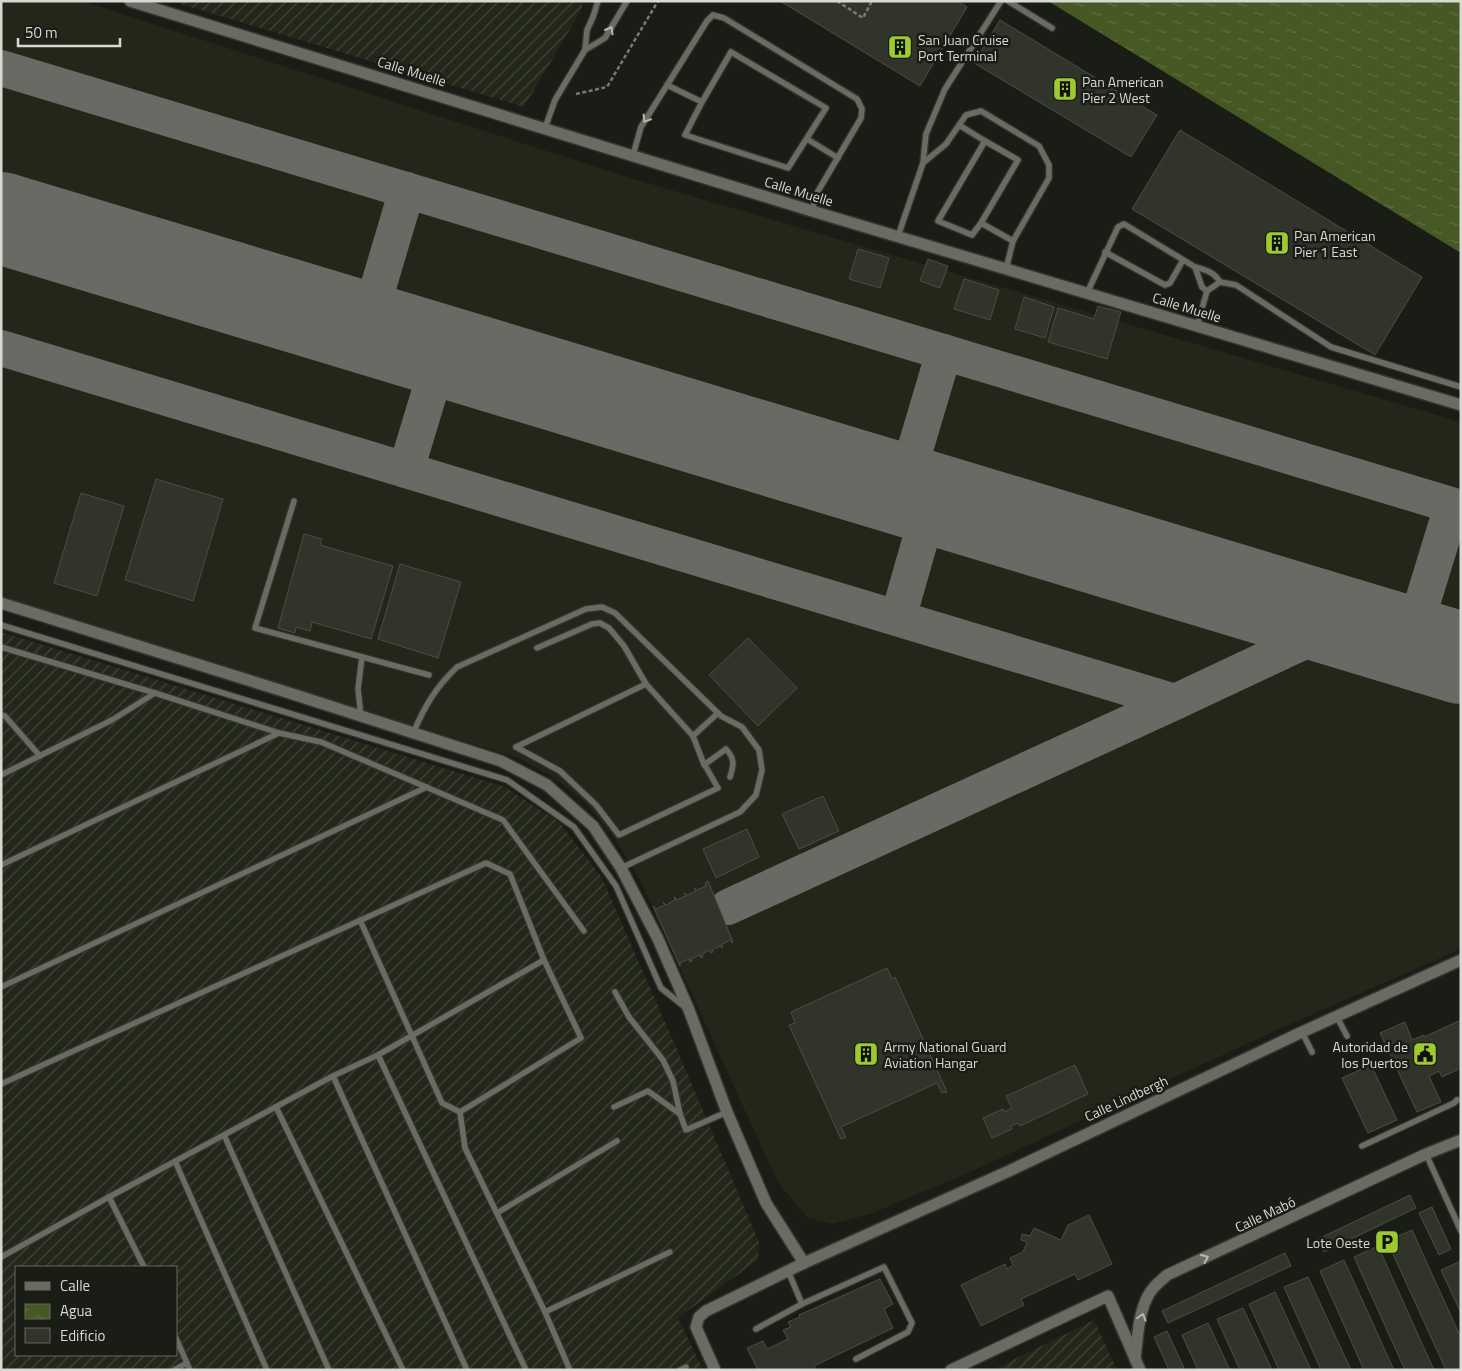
<svg xmlns="http://www.w3.org/2000/svg" width="1462" height="1371" font-family="'Titillium Web',sans-serif">
	<style>
		.built { fill: #222719 }
		.industrial { fill: url(#industrial-furrows); fill-rule: evenodd }
		.water { fill: url(#water-ripples) }
		.pier { fill: #1a1d15 }
		.lines { fill: none; stroke-linecap: round; stroke-linejoin: round }
		.taxiway { stroke: #686b64; stroke-width: 36 }
		.runway { stroke: #686b64; stroke-width: 92 }
		.building { fill: #30342b; stroke: #4a4e45 }
		.service-casing { stroke: #333531; stroke-width: 8 }
		.minor-casing { stroke: #333531; stroke-width: 14 }
		.path { stroke: #787a74; stroke-width: 2.5; stroke-dasharray: 4 2.5; stroke-linecap: butt }
		.service { stroke: #686c62; stroke-width: 5.5 }
		.minor { stroke: #686c62; stroke-width: 11 }
		.oneway { stroke: #b6b8b2 }
		.labels { text-anchor: middle; dominant-baseline: central; stroke-width: 5; stroke-linejoin: round; paint-order: stroke }
		.poi-label { font-size: 14px; fill: #d7d9d4; stroke: #1a1d15; text-anchor: start }
		.street-label { font-size: 14px; fill: #d7d9d4; stroke: #1a1d15 }
	</style>
	<defs>
		<pattern id="industrial-furrows" width="10" height="10" patternUnits="userSpaceOnUse" patternTransform="scale(1.25)"><rect width="10" height="10" fill="#222719"/><path d="M-1 1l2-2M0 10L10 0M9 11l2-2" fill="none" stroke="#41463a"/></pattern>
		<pattern id="water-ripples" width="26" height="14" patternUnits="userSpaceOnUse" patternTransform="scale(1.25)"><rect width="26" height="14" fill="#465823"/><path d="M2 4q2-2 4 0t4 0M15 11q2-2 4 0t4 0" fill="none" stroke="#606f42"/></pattern>
	</defs>
	<rect width="100%" height="100%" fill="#1a1d15"/>
	<!-- built -->
	<path class="built" d="M1 1H82L630 178 1461 422V949L1270 1033 968 1173 870 1214 832 1224 808 1218 778 1183 641 882 614 837 583 800 553 777 519 758 1 599Z"/>
	<!-- industrial -->
	<g class="industrial">
		<path d="M170 1H583L581 10 572 26 524 107Z"/>
		<path d="M1 632 505 787 559 822 602 878 672 1038 759 1242 758 1260 678 1318 703 1370H1ZM16 1267H176V1355H16Z"/>
		<path d="M1094 1320 1117 1370H992Z"/>
	</g>
	<!-- water -->
	<path class="water" d="M1048 1H1461V253Z"/>
	<!-- pier -->
	<path class="pier" d="M1046 2 1461 255 1219 110Z"/>
	<g class="lines">
		<!-- taxiway -->
		<g class="taxiway">
			<path d="M1 68 1461 508"/>
			<path d="M366 328 407 190"/>
			<path d="M1 348 1175 702"/>
			<path d="M406 470 442 351"/>
			<path d="M903 490 944 352"/>
			<path d="M898 618 932 499"/>
			<path d="M1410 643 1452 506"/>
			<path d="M728 907 1175 702 1343 623"/>
		</g>
		<!-- runway -->
		<path class="runway" d="M1 218 1461 658"/>
	</g>
	<!-- building -->
	<g class="building">
		<path d="M780 1H957L967 7 920 86Z"/>
		<path d="M1000 20 1157 115 1131 157 974 63Z"/>
		<path d="M1180 130 1422 277 1375 355 1132 209Z"/>
		<path d="M858 249 889 258 880 288 849 279Z"/>
		<path d="M928 259 948 266 940 288 920 281Z"/>
		<path d="M964 279 999 290 990 320 954 309Z"/>
		<path d="M1024 297 1054 307 1045 338 1015 329Z"/>
		<path d="M1098 306 1121 312 1107 359 1048 342 1058 308 1094 319Z"/>
		<path d="M156 479 223 499 193 601 125 580Z"/>
		<path d="M81 493 124 506 97 596 54 583Z"/>
		<path d="M304 534 322 539 320 545 393 566 371 639 312 622 310 631 296 627 295 633 278 628Z"/>
		<path d="M400 564 461 582 438 658 378 639Z"/>
		<path d="M748 638 797 688 758 726 709 675Z"/>
		<path d="M823 796 839 831 799 849 782 814Z"/>
		<path d="M747 829 759 857 716 878 703 849Z"/>
		<path d="M708 881 733 942 732 943 730 940 721 945 723 948H722L720 946 712 950 713 952 711 953 710 950 702 954 703 957 701 958 700 955 691 959 692 961 690 962 689 959 680 963V966L653 906 656 909 665 905 663 902 666 905 675 900 674 897H675L676 900 686 896 684 893 687 895 696 891 694 888 697 890 706 886 705 883Z"/>
		<path d="M887 968 892 979 895 977 947 1092 942 1093 937 1083 841 1127 846 1137 841 1139 789 1025 795 1023 791 1012Z"/>
		<path d="M1461 1020V1068L1442 1077 1439 1071 1429 1076 1441 1102 1417 1112 1380 1033 1405 1022 1412 1040 1424 1035V1037Z"/>
		<path d="M1075 1065 1088 1094 1020 1126 1018 1123 1011 1126 1012 1129 992 1138 983 1118 1003 1109 1004 1112 1012 1108 1006 1096Z"/>
		<path d="M1371 1065 1397 1120 1368 1133 1342 1078Z"/>
		<path d="M1410 1195 1416 1208 1324 1252 1318 1239Z"/>
		<path d="M1432 1207 1451 1249 1439 1255 1419 1213Z"/>
		<path d="M1089 1215 1112 1264 1078 1280 1075 1274 1021 1299 1024 1305 981 1326 961 1285 1005 1264 1007 1269 1013 1265 1010 1258 1023 1252 1027 1242 1021 1240 1022 1234 1030 1236 1034 1228 1061 1240 1068 1225Z"/>
		<path d="M1412 1230 1461 1338V1370H1446L1387 1241Z"/>
		<path d="M1378 1246 1434 1370H1405L1354 1257Z"/>
		<path d="M1285 1253 1291 1266 1168 1323 1162 1311Z"/>
		<path d="M1344 1260 1394 1370H1364L1320 1271Z"/>
		<path d="M1461 1261V1313L1441 1270Z"/>
		<path d="M1308 1277 1351 1370H1321L1284 1287Z"/>
		<path d="M880 1279 893 1304 884 1309 893 1328 814 1366 816 1370H758L747 1348 763 1341 767 1349 788 1339 783 1330 791 1327 788 1322 800 1317 799 1315Z"/>
		<path d="M1275 1292 1311 1370H1279L1249 1304Z"/>
		<path d="M1243 1308 1272 1370H1240L1217 1319Z"/>
		<path d="M1208 1323 1230 1370H1198L1182 1335Z"/>
		<path d="M1167 1331 1185 1370H1169L1154 1337Z"/>
	</g>
	<g class="lines">
		<defs>
			<g id="service">
				<path d="M1008 1 1052 28"/>
				<path d="M585 50 605 38 627 1"/>
				<path d="M667 85 702 102 685 135 788 168 826 108 731 52 702 102"/>
				<path d="M959 125 985 141"/>
				<path d="M545 128 555 100 585 50 587 30 593 17 598 1"/>
				<path d="M807 139 838 158"/>
				<path d="M633 155 641 127 707 21 713 15 724 18 857 99 862 109 861 118 817 193 812 211"/>
				<path d="M923 163 926 134 945 89 1001 1"/>
				<path d="M981 223 972 235 938 221 985 141 1018 160 981 223 1013 241"/>
				<path d="M898 236 923 163 946 144 966 115 981 111 1039 146 1049 165V178L1013 241 1006 269"/>
				<path d="M1105 252 1165 285 1170 283 1183 260"/>
				<path d="M1207 291 1202 287 1195 267C1206 270 1214 272 1220 282"/>
				<path d="M1087 293 1118 227 1124 224 1195 267"/>
				<path d="M1197 326 1207 291 1220 282 1236 285 1331 347 1461 387"/>
				<path d="M294 501 255 628 429 675"/>
				<path d="M1 625 507 780 574 827 616 886 661 988 685 1007"/>
				<path d="M1 647 155 693 279 733 321 742 503 820 584 931"/>
				<path d="M537 648 592 624 600 623 609 628 624 646 646 684 693 736 718 713"/>
				<path d="M1 715 5 716 40 756"/>
				<path d="M361 716 358 689 362 657"/>
				<path d="M413 733C425 706 435 688 457 667L586 609 602 607 615 613 721 716 742 727 759 750 762 770 756 795 740 812 621 868"/>
				<path d="M516 747 560 771 596 805 619 835 718 788 703 762 693 736"/>
				<path d="M516 747 646 684"/>
				<path d="M704 765 726 749C735 759 734 764 730 777"/>
				<path d="M1 775 112 720 155 693"/>
				<path d="M1 865 279 733"/>
				<path d="M360 920 442 1103 460 1112 581 1038 544 960"/>
				<path d="M1 987 427 787"/>
				<path d="M615 992 629 1017 663 1060 673 1081 680 1114 686 1130 727 1112"/>
				<path d="M1337 1017 1347 1036"/>
				<path d="M1302 1032 1312 1052"/>
				<path d="M378 1055 526 1370"/>
				<path d="M333 1076 467 1370"/>
				<path d="M1 1084 486 863 510 874 544 960 378 1055 333 1076 109 1197 1 1257"/>
				<path d="M276 1107 403 1370"/>
				<path d="M614 1107 648 1091 680 1114"/>
				<path d="M460 1112 465 1148 545 1312 670 1252"/>
				<path d="M224 1135 329 1370"/>
				<path d="M1362 1146 1454 1103 1457 1100"/>
				<path d="M1426 1154 1461 1231"/>
				<path d="M175 1161 267 1370"/>
				<path d="M109 1197 144 1267"/>
				<path d="M497 1213 617 1141"/>
				<path d="M802 1304 884 1267 912 1323 908 1332 856 1359"/>
				<path d="M545 1312 570 1370"/>
				<path d="M756 1329 802 1304 788 1271"/>
				<path d="M176 1338 190 1370"/>
				<path d="M174 1370 187 1363"/>
				<path d="M680 1370 686 1367"/>
			</g>
			<g id="minor">
				<path d="M130 1 812 211 1461 405"/>
				<path d="M1 603 283 691 501 761 547 785 593 826 621 868 658 939 689 1010 727 1112 766 1203 804 1263"/>
				<path d="M1135 1359C1138 1336 1138 1304 1155 1286 1159 1282 1163 1279 1167 1275L1426 1154 1461 1140"/>
				<path d="M715 1370 696 1327 699 1317 706 1311 804 1263 1009 1171 1302 1032 1461 960"/>
				<path d="M951 1370 1108 1296 1140 1370"/>
			</g>
		</defs>
		<!-- service casing -->
		<use href="#service" class="service-casing"/>
		<!-- minor casing -->
		<use href="#minor" class="minor-casing"/>
		<!-- path -->
		<g class="path">
			<path d="M837 1 863 18 872 1"/>
			<path d="M576 94 607 87 658 1"/>
		</g>
		<!-- service -->
		<use href="#service" class="service"/>
		<!-- minor -->
		<use href="#minor" class="minor"/>
	</g>
	<!-- one-way arrows -->
	<defs><path id="oneway-chevron" d="M-2-3.5L2.5 0L-2 3.5" fill="none" stroke-width="1.6" stroke-linecap="round" stroke-linejoin="round" transform="scale(1.25)"/></defs>
	<g class="oneway">
		<use href="#oneway-chevron" transform="translate(610 30) rotate(-60)"/>
		<use href="#oneway-chevron" transform="translate(646 119) rotate(122)"/>
		<use href="#oneway-chevron" transform="translate(1205 1258) rotate(-25)"/>
		<use href="#oneway-chevron" transform="translate(1142 1317) rotate(-74)"/>
	</g>
	<!-- icons -->
	<defs>
		<symbol id="building-square" viewBox="-11 -11 22 22"><rect x="-9" y="-9" width="18" height="18" rx="4" fill="#9dca2f" stroke="#1a1d15"/><path d="M-4-6H4V6H1V3H-1V6H-4ZM-2.5-4.3h1.7v1.8h-1.7ZM.8-4.3h1.7v1.8H.8ZM-2.5-1h1.7V.8h-1.7ZM.8-1h1.7V.8H.8Z" fill="#111"/></symbol>
		<symbol id="civic-square" viewBox="-11 -11 22 22"><rect x="-9" y="-9" width="18" height="18" rx="4" fill="#9dca2f" stroke="#1a1d15"/><path d="M-.6-6.5H3V-4.5H.6V-3L4-1V1h2V6H-6V1h2V-1L-.6-3ZM-1.2 2.5V6h2.4V2.5Z" fill="#111"/></symbol>
		<symbol id="parking-square" viewBox="-11 -11 22 22"><rect x="-9" y="-9" width="18" height="18" rx="4" fill="#9dca2f" stroke="#1a1d15"/><path d="M-3.5-5.5H1a3.5 3.5 0 0 1 0 7H-1V5.5H-3.5ZM-1-3.4V-.6H.8a1.4 1.4 0 0 0 0-2.8Z" fill="#111"/></symbol>
	</defs>
	<g fill-rule="evenodd">
		<use href="#building-square" x="886" y="33" width="28" height="28"/>
		<use href="#building-square" x="1051" y="75" width="28" height="28"/>
		<use href="#building-square" x="1263" y="229" width="28" height="28"/>
		<use href="#building-square" x="852" y="1040" width="28" height="28"/>
		<use href="#civic-square" x="1411" y="1040" width="28" height="28"/>
		<use href="#parking-square" x="1373" y="1228" width="28" height="28"/>
	</g>
	<g class="labels">
		<!-- poi labels -->
		<g class="poi-label">
			<text x="918" y="39">San Juan Cruise<tspan x="918" dy="16">Port Terminal</tspan></text>
			<text x="1082" y="81">Pan American<tspan x="1082" dy="16">Pier 2 West</tspan></text>
			<text x="1294" y="235">Pan American<tspan x="1294" dy="16">Pier 1 East</tspan></text>
			<text x="884" y="1046">Army National Guard<tspan x="884" dy="16">Aviation Hangar</tspan></text>
			<text x="1408" y="1046" text-anchor="end">Autoridad de<tspan x="1408" dy="16">los Puertos</tspan></text>
			<text x="1370" y="1242" text-anchor="end">Lote Oeste</text>
		</g>
		<!-- street labels -->
		<g class="street-label">
			<text transform="translate(412 71) rotate(17)">Calle Muelle</text>
			<text transform="translate(799 191) rotate(17)">Calle Muelle</text>
			<text transform="translate(1187 307) rotate(17)">Calle Muelle</text>
			<text transform="translate(1126 1098) rotate(-25)">Calle Lindbergh</text>
			<text transform="translate(1265 1214) rotate(-25)">Calle Mabó</text>
		</g>
	</g>
	<!-- border -->
	<rect width="1462" height="1371" fill="none" stroke="#d7d9d4" stroke-width="5"/>
	<!-- legend -->
	<rect x="15" y="1266" width="162" height="90" fill="#1a1d15" stroke="#666861"/>
	<rect x="25" y="1282" width="25" height="8" fill="#686c62" stroke="#666861"/>
	<text x="60" y="1291" font-size="15" fill="#d7d9d4">Calle</text>
	<rect x="25" y="1304" width="25" height="15" fill="url(#water-ripples)" stroke="#666861"/>
	<text x="60" y="1316" font-size="15" fill="#d7d9d4">Agua</text>
	<rect x="25" y="1328" width="25" height="15" fill="#30342b" stroke="#666861"/>
	<text x="60" y="1341" font-size="15" fill="#d7d9d4">Edificio</text>
	<!-- scale -->
	<path d="M18 38v8h102v-8" fill="none" stroke="#d7d9d4" stroke-width="2.5"/>
	<text x="25" y="38" font-size="15" fill="#d7d9d4" stroke="#1a1d15" stroke-width="4" paint-order="stroke">50 m</text>
</svg>
